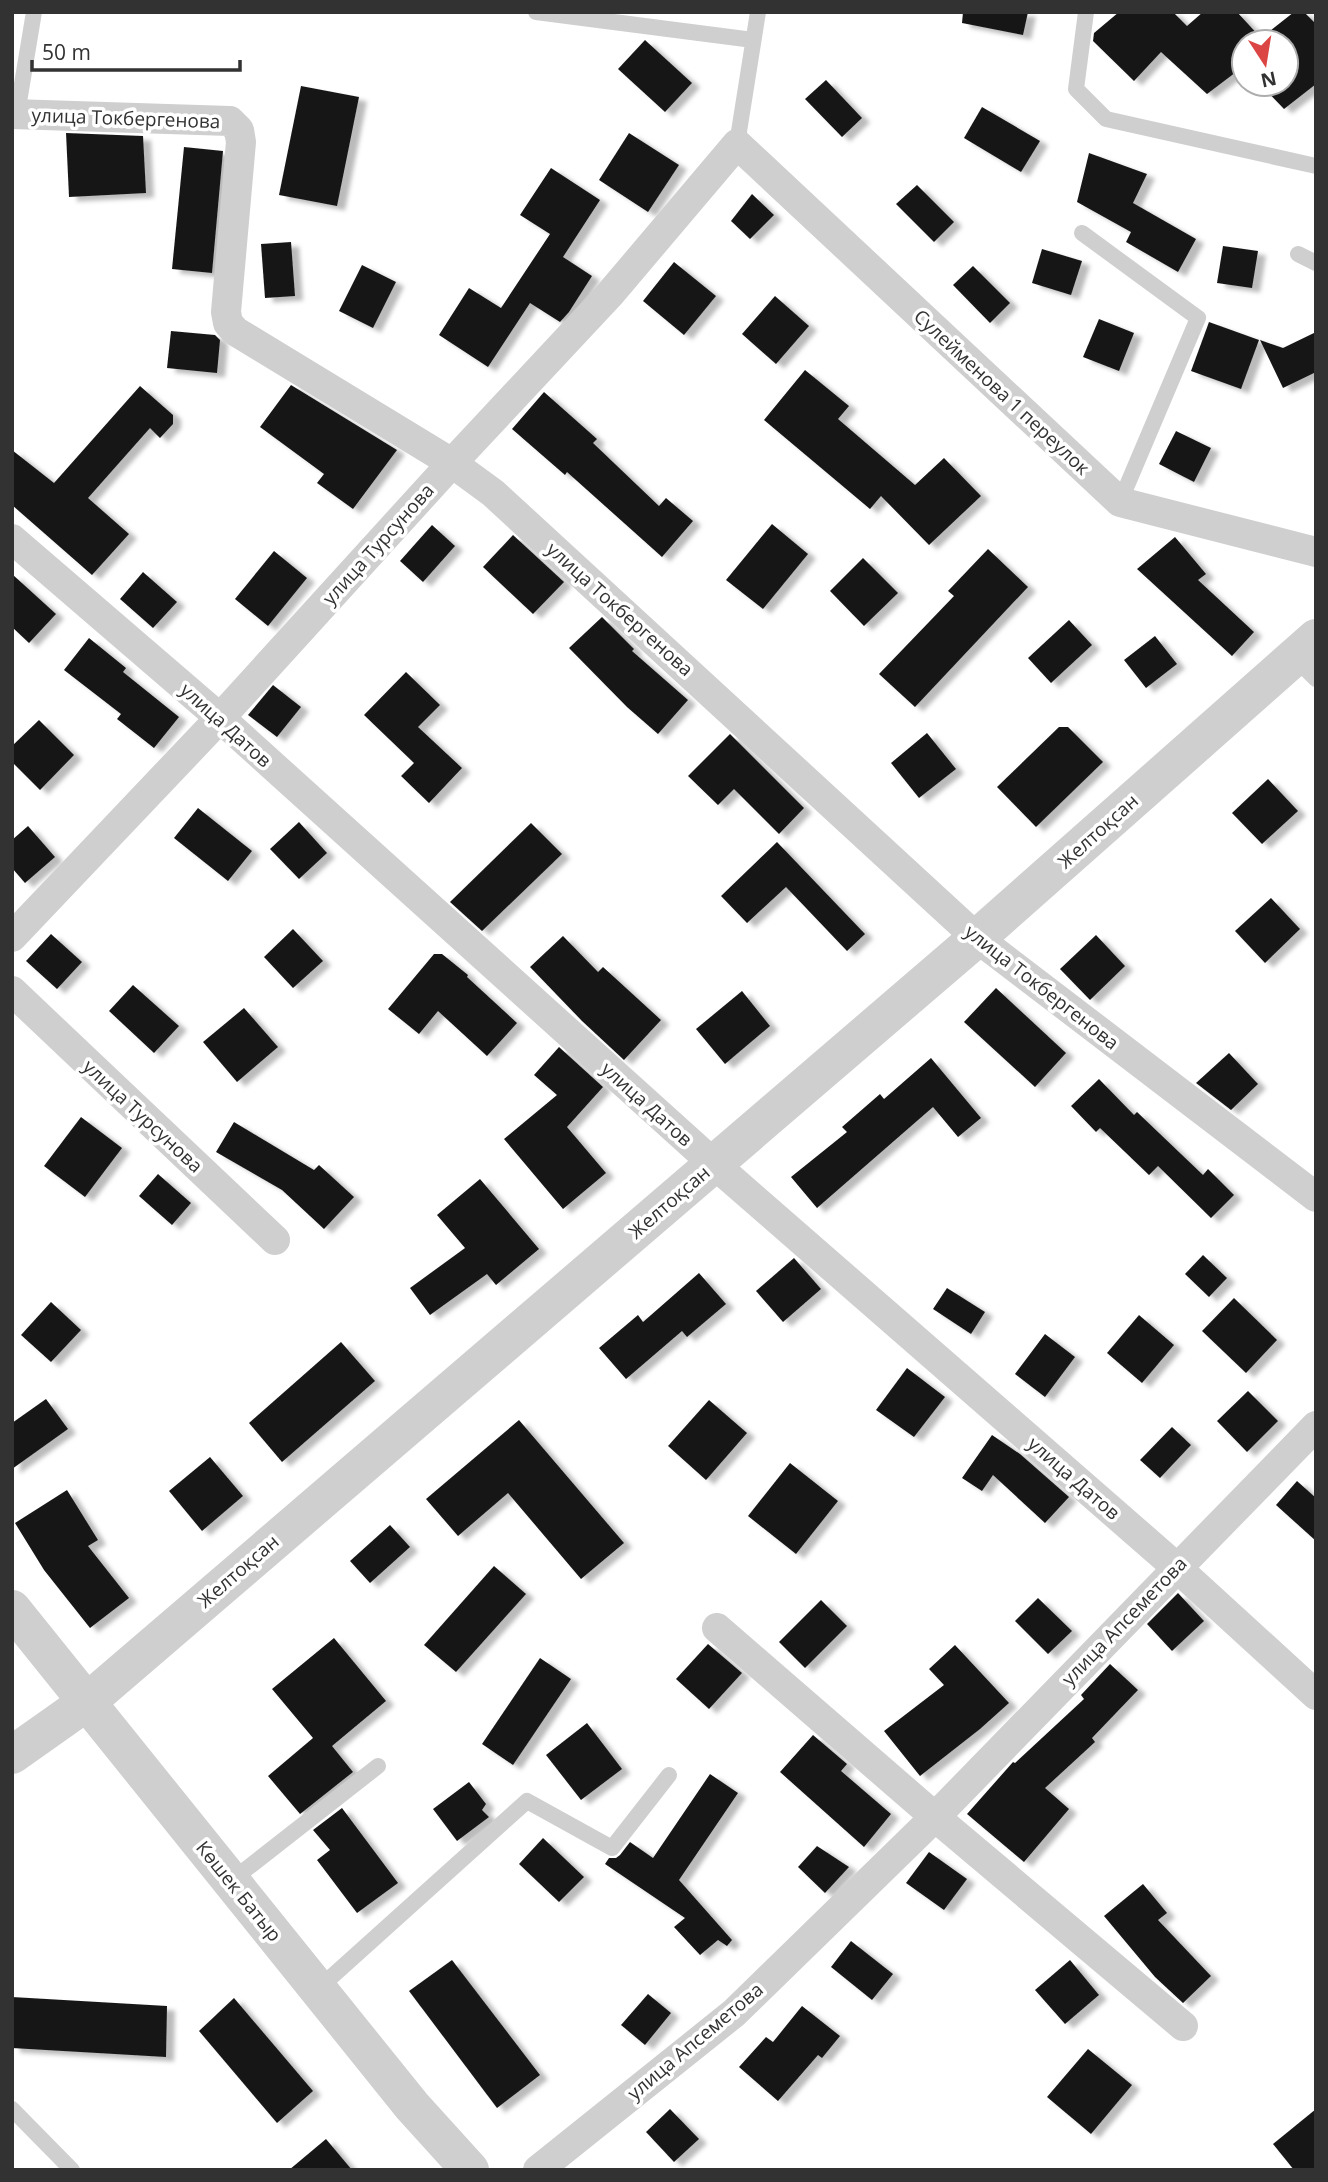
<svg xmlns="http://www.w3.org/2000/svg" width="1328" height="2182" font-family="'Open Sans',sans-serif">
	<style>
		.building { fill: #191919; filter: url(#shadow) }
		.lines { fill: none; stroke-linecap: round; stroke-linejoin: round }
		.service { stroke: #cfcfcf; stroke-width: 16 }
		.minor { stroke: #cfcfcf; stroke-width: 30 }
		.tertiary { stroke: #cfcfcf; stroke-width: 38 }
		.labels { text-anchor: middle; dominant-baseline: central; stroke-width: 7; stroke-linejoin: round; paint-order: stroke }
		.street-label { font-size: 19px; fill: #323232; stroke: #fff }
	</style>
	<defs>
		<filter id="shadow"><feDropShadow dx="8" dy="4.5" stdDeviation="2" flood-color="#0004"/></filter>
	</defs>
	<rect width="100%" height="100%" fill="#fff"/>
	<!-- building -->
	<g class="building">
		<path d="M963 12H1028L1023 35 962 23Z"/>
		<path d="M1119 12H1173L1187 26 1203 12H1237L1261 38 1294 12H1304L1316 24V84L1284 109 1260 84H1286V42H1244V66L1207 94 1161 52 1134 81 1093 41 1094 33Z"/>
		<path d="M645 40 692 83 665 112 618 69Z"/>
		<path d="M826 80 862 118 842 137 805 99Z"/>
		<path d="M301 86 359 97 337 206 279 195Z"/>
		<path d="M982 107 1040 141 1021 172 964 138Z"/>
		<path d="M66 133 143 136 146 193 69 197Z"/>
		<path d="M629 133 679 165 648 212 599 180Z"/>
		<path d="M184 147 223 151 212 273 172 269Z"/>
		<path d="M1089 153 1147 174 1133 203 1196 239 1178 272 1126 242 1131 232 1077 202Z"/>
		<path d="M551 168 600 200 563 257 592 276 569 312 560 322 530 303 488 367 439 335 469 288 501 308 550 234 520 215Z"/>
		<path d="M917 185 954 222 934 242 896 204Z"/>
		<path d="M752 194 774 215 750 239 731 221Z"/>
		<path d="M291 242 295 296 265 298 261 244Z"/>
		<path d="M1223 246 1258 251 1252 288 1217 283Z"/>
		<path d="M1042 249 1082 261 1071 295 1032 283Z"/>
		<path d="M674 262 716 296 684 335 643 301Z"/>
		<path d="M362 265 396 282 373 328 339 311Z"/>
		<path d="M973 266 1010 303 990 323 953 285Z"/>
		<path d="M775 296 809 326 776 364 742 334Z"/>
		<path d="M1099 319 1134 333 1119 371 1083 357Z"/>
		<path d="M1209 322 1259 340 1241 389 1191 371Z"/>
		<path d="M171 331 215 335 220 340 217 373 167 368Z"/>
		<path d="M1316 332V372L1283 388 1260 340 1283 348Z"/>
		<path d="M805 370 849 406 838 419 915 485 944 458 981 496 929 545 881 496 870 509 764 420Z"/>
		<path d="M291 385 397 450 353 509 317 483 324 474 260 427Z"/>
		<path d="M140 386 173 415V424L160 438 150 428 88 498 129 534 92 575 12 505V450L54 483Z"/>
		<path d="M544 392 597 439 593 443 659 506 666 498 693 521 662 557 567 472 565 475 512 429Z"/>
		<path d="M1176 431 1211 448 1194 482 1159 464Z"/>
		<path d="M772 524 808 554 763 609 726 580Z"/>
		<path d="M432 525 455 546 423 582 400 561Z"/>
		<path d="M513 535 564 582 533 614 483 567Z"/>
		<path d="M1175 537 1206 574 1198 580 1254 632 1232 656 1137 569Z"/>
		<path d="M988 549 1028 587 915 707 879 674 954 596 948 591Z"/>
		<path d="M274 551 307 578 268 626 235 599Z"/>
		<path d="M863 558 898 593 864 626 830 591Z"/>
		<path d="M143 572 177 602 153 628 120 599Z"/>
		<path d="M12 574 56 614 29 643 12 627Z"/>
		<path d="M602 617 634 649 632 651 688 700 658 734 627 707 569 648Z"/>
		<path d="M1069 620 1092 645 1051 683 1028 658Z"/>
		<path d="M1155 636 1177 664 1146 688 1124 660Z"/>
		<path d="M89 638 126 668 123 672 179 717 154 748 117 719 121 714 64 670Z"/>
		<path d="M406 672 440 705 418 727 462 768 429 803 401 776 414 763 364 715Z"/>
		<path d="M273 685 301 707 277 737 248 715Z"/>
		<path d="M39 720 74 755 40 790 12 762V746Z"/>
		<path d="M1059 727H1068L1103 762 1036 827 997 787Z"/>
		<path d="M927 733 956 769 919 798 891 763Z"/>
		<path d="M730 734 804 808 779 834 734 789 718 805 688 776Z"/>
		<path d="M1268 779 1298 811 1262 844 1232 813Z"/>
		<path d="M198 808 252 851 228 881 174 838Z"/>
		<path d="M299 822 327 853 299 879 270 849Z"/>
		<path d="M531 823 562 854 482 931 450 902Z"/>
		<path d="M28 826 55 857 25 883 12 868V840Z"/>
		<path d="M777 842 865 934 847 951 786 887 747 923 721 896Z"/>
		<path d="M1271 898 1300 929 1265 963 1235 931Z"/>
		<path d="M293 929 323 961 293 988 264 957Z"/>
		<path d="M51 934 82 962 57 989 26 961Z"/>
		<path d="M1096 935 1125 966 1090 1000 1060 969Z"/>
		<path d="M563 936 598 972 603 967 661 1020 624 1060 582 1021 530 967Z"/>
		<path d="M434 954H442L468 975 467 977 517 1023 487 1056 438 1011 419 1034 388 1009Z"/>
		<path d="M133 985 179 1026 154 1053 109 1011Z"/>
		<path d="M996 988 1066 1053 1035 1087 964 1022Z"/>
		<path d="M742 991 770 1026 725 1064 696 1029Z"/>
		<path d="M244 1008 278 1047 237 1082 203 1042Z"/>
		<path d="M559 1047 603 1087 567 1127 606 1173 563 1209 504 1139 557 1095 534 1075Z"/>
		<path d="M1229 1053 1258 1084 1231 1110 1196 1083Z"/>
		<path d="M931 1058 981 1118 958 1137 933 1107 817 1208 791 1177 847 1132 842 1127 880 1094 884 1099Z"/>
		<path d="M1099 1079 1134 1115 1137 1112 1203 1175 1208 1169 1234 1195 1211 1218 1158 1166 1149 1175 1100 1128 1096 1132 1071 1106Z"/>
		<path d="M81 1117 122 1148 85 1197 44 1166Z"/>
		<path d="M234 1122 314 1170 319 1165 354 1197 324 1229 282 1190 216 1152Z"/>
		<path d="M158 1174 191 1203 172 1225 139 1196Z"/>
		<path d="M480 1179 539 1249 496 1285 487 1274 430 1315 410 1288 465 1248 437 1215Z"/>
		<path d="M1203 1255 1227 1278 1209 1297 1185 1274Z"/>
		<path d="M794 1258 821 1289 783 1322 756 1291Z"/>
		<path d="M699 1273 726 1304 687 1337 682 1331 626 1379 599 1348 638 1315 643 1322Z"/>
		<path d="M947 1288 985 1312 971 1334 933 1309Z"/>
		<path d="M1234 1298 1277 1340 1246 1373 1202 1331Z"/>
		<path d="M51 1302 81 1330 51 1362 21 1335Z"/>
		<path d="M1139 1315 1174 1345 1142 1383 1107 1353Z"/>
		<path d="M1045 1334 1075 1357 1045 1397 1015 1374Z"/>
		<path d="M341 1342 375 1381 282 1462 249 1423Z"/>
		<path d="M907 1368 945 1397 914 1437 876 1410Z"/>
		<path d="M1248 1391 1278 1421 1247 1452 1217 1421Z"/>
		<path d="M46 1399 68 1429 12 1469V1423Z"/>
		<path d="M709 1400 747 1433 706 1480 668 1446Z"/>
		<path d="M519 1420 624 1543 581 1579 508 1493 458 1536 426 1499Z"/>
		<path d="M1172 1427 1191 1445 1160 1478 1140 1460Z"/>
		<path d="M992 1435 1020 1454 1069 1497 1045 1523 993 1475 982 1491 962 1478Z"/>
		<path d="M210 1457 243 1496 202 1531 169 1491Z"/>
		<path d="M790 1463 838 1501 796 1554 748 1516Z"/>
		<path d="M1297 1481 1316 1498V1541L1276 1505Z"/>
		<path d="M67 1490 98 1540 88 1546 129 1598 90 1628 44 1570 15 1523Z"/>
		<path d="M390 1525 410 1547 370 1583 350 1561Z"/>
		<path d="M494 1566 526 1594 456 1672 424 1645Z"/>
		<path d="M1178 1593 1204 1621 1172 1651 1147 1624Z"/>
		<path d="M1038 1598 1072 1631 1048 1654 1015 1621Z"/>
		<path d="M821 1600 847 1626 805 1668 779 1642Z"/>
		<path d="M334 1638 386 1701 332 1746 353 1772 300 1814 268 1776 313 1738 272 1689Z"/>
		<path d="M708 1644 742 1673 709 1709 676 1679Z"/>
		<path d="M955 1645 1009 1703 980 1729 920 1776 884 1731 944 1685 929 1669Z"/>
		<path d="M540 1658 571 1679 513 1765 482 1744Z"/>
		<path d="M1110 1664 1138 1690 1092 1738 1095 1742 1045 1788 1069 1809 1024 1862 967 1814 1013 1762 1015 1763 1084 1699 1081 1695Z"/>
		<path d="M587 1723 622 1769 581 1800 546 1755Z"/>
		<path d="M813 1735 847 1764 841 1771 891 1814 864 1847 780 1772Z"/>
		<path d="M710 1774 738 1793 679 1880 732 1940 727 1946 718 1940 700 1955 674 1927 685 1918 605 1864 609 1858H616L620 1855 630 1842 653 1858Z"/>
		<path d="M469 1782 486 1804 482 1810 489 1817 457 1841 433 1809Z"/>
		<path d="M342 1808 398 1883 357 1913 317 1860 330 1850 313 1830Z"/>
		<path d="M543 1838 584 1877 559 1902 519 1864Z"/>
		<path d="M817 1846 849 1867 825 1893 798 1867Z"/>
		<path d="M929 1852 967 1879 944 1910 906 1883Z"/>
		<path d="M1143 1884 1167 1913 1158 1920 1211 1976 1183 2003 1155 1977 1104 1916Z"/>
		<path d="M851 1941 893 1974 872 2000 831 1967Z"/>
		<path d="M452 1960 540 2075 497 2108 409 1991Z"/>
		<path d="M1070 1960 1099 1995 1065 2024 1035 1990Z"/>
		<path d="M648 1994 671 2013 645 2045 621 2025Z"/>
		<path d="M12 1997 167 2006 166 2057 12 2048Z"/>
		<path d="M234 1998 313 2091 277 2123 199 2031Z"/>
		<path d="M802 2006 840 2036 822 2058 818 2055 778 2101 739 2067 766 2037 773 2042Z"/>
		<path d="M1088 2049 1132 2085 1091 2134 1047 2097Z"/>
		<path d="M670 2109 699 2139 674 2162 646 2132Z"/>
		<path d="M1316 2109V2170H1294L1273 2144Z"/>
		<path d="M326 2139 352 2170H289Z"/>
	</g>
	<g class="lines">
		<!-- service -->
		<g class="service">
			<path d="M536 12 753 40"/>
			<path d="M1086 12 1076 89 1106 119 1316 166"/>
			<path d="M17 114 34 12"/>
			<path d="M737 144 758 12"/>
			<path d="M1082 233 1198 318 1120 502"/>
			<path d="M1298 254 1316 263"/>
			<path d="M1294 657 1316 679"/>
			<path d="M231 1881 378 1766"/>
			<path d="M318 1989 527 1801 612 1848 669 1775"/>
			<path d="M12 2109 72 2170"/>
		</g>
		<!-- minor -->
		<g class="minor">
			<path d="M12 114 230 121 239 130 241 142 226 312 228 323 235 331 452 463 493 493 977 938 1316 1197"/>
			<path d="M12 539 220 718 714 1164 1176 1567 1316 1695"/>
			<path d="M12 937 220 718 452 463 610 294 737 144 1120 502 1316 552"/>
			<path d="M12 991 275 1240"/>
			<path d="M717 1628 935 1817 1183 2026"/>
			<path d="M538 2170 734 2013 935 1817 1316 1426"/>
		</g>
		<!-- tertiary -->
		<g class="tertiary">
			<path d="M12 1609 412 2106 470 2170"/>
			<path d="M12 1755 87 1702 977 938 1316 638"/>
		</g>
	</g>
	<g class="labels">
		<!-- street labels -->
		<g class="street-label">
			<text transform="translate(126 118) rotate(2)">улица Токбергенова</text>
			<text transform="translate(1002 392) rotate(43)">Сулейменова 1 переулок</text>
			<text transform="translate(378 544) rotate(-48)">улица Турсунова</text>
			<text transform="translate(620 609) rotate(42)">улица Токбергенова</text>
			<text transform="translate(226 725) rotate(42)">улица Датов</text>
			<text transform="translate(1098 831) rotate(-42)">Желтоқсан</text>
			<text transform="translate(1042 987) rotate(38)">улица Токбергенова</text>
			<text transform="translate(647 1104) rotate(42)">улица Датов</text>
			<text transform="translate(143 1116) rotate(43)">улица Турсунова</text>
			<text transform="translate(669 1202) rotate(-41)">Желтоқсан</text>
			<text transform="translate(1074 1478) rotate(41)">улица Датов</text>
			<text transform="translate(238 1571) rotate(-41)">Желтоқсан</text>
			<text transform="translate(1124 1621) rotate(-46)">улица Апсеметова</text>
			<text transform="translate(239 1891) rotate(51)">Көшек Батыр</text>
			<text transform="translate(695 2041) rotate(-40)">улица Апсеметова</text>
		</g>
	</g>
	<!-- border -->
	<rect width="1328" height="2182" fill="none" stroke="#323232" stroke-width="28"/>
	<!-- north arrow -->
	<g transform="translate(1265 63) rotate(168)"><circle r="33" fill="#ffffff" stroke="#adadad" stroke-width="2"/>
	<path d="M0-5L12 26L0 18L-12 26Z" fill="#db4543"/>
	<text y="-10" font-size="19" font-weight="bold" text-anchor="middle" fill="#323232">N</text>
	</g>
	<!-- scale -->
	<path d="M32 60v10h208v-10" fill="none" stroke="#323232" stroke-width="3.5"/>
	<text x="42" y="60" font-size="21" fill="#323232" stroke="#ffffff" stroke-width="5" paint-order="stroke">50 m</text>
</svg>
